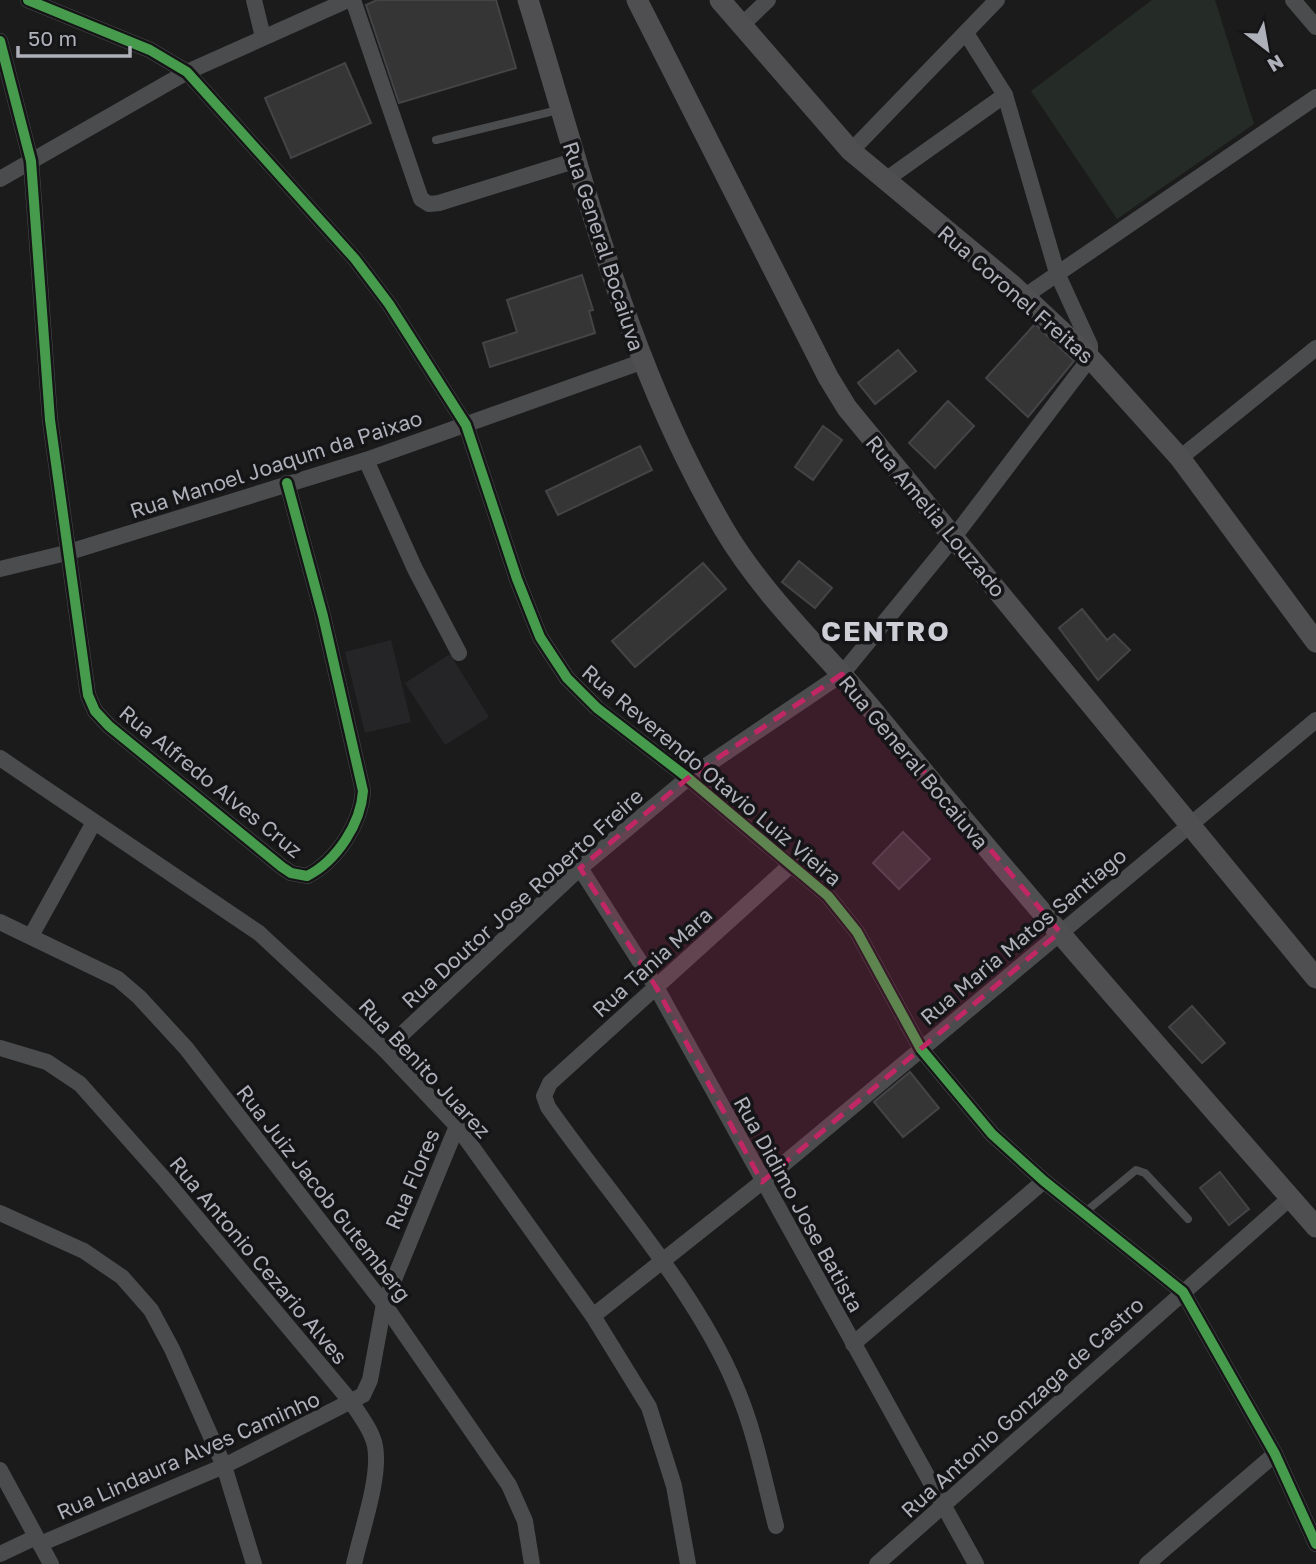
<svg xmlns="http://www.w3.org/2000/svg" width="1316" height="1564" font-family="'Golos Text',sans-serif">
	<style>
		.built { fill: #252527 }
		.green { fill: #252b26 }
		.building { fill: #353536; stroke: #444447; stroke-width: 2 }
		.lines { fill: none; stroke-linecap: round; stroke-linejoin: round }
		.lane { stroke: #4b4c4d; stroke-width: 8 }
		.street { stroke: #4b4c4d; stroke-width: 16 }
		.secondary { stroke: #4f4f52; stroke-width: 21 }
		.cycleway-casing { stroke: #151517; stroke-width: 15 }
		.cycleway { stroke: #469c4c; stroke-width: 10 }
		.marked { fill: #c02764; fill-opacity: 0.2; stroke: #c02764; stroke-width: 5; stroke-dasharray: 14 9; stroke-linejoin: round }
		.labels { text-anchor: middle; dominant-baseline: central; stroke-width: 7; stroke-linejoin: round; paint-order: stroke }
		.street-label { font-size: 21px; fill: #aeb0ba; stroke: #151517 }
		.district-label { font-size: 28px; font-weight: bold; letter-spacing: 2px; fill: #cecfd6; stroke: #151517 }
	</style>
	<rect width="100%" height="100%" fill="#1b1b1b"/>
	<!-- built -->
	<g class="built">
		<path d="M391 640 411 722 365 733 345 652Z"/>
		<path d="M450 654 489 717 445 745 405 683Z"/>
	</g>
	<!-- green -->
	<path class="green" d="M1152 0H1215L1254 124 1117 219 1031 91Z"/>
	<!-- building -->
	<g class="building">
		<path d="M377 0H496L516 68 399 103 366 5Z"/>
		<path d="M345 63 371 123 291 158 265 98Z"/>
		<path d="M582 275 593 310 589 311 595 333 490 367 483 343 517 332 507 300Z"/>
		<path d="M1035 324 1074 361 1028 417 986 378Z"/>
		<path d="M898 350 916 371 875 404 858 383Z"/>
		<path d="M948 401 974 426 935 468 909 443Z"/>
		<path d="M823 426 842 440 813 480 795 467Z"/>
		<path d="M640 446 652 470 558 515 546 491Z"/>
		<path d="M799 561 832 588 815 608 782 582Z"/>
		<path d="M703 563 726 589 635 667 612 641Z"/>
		<path d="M1082 609 1107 640 1114 634 1130 650 1098 680 1059 628Z"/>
		<path d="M903 832 930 859 899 889 873 863Z"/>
		<path d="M1192 1006 1225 1043 1202 1063 1169 1027Z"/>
		<path d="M910 1072 939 1108 903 1137 874 1102Z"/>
		<path d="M1220 1172 1249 1209 1229 1225 1200 1188Z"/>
	</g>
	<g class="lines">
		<!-- lane -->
		<g class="lane">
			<path d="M436 140 558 110"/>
			<path d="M1084 1213 1136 1170 1145 1173 1188 1219"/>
		</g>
		<!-- street -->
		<g class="street">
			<path d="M28 0 150 50 187 72 355 259 389 304 466 425 517 579 540 637 567 678 597 708 688 778 828 896 857 932 921 1049 992 1134 1044 1181 1183 1292 1275 1454 1316 1544"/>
			<path d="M254 0 263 37"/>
			<path d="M353 0 421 199 429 204 439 203 577 160"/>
			<path d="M1293 0 1316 27"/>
			<path d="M742 25 768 0"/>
			<path d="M0 41 31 161 50 420 88 695 95 711 109 726 282 867 291 873 307 876C337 861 361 823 363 791L323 616 287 483"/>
			<path d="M851 151 997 0"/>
			<path d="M0 179 187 72 348 0"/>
			<path d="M884 181 1005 95"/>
			<path d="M1025 296 1316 97"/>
			<path d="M1180 458 1316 348"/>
			<path d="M366 460 415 569 459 653"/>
			<path d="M0 569 66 553 366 460 641 362"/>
			<path d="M0 758 259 933 385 1050 457 1126 593 1316 649 1407 674 1486 688 1564"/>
			<path d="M580 868 656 987 976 1564"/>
			<path d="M0 922 118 979 139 997 186 1048 384 1304 509 1485 525 1521 532 1564"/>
			<path d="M31 936 94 822"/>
			<path d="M0 1048 47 1062 80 1084 166 1181 352 1403C361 1417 372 1431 375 1446 381 1477 361 1532 354 1564"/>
			<path d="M385 1050 580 868 688 778 842 674 954 537 1090 358V345L1057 273 1005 95 966 33"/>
			<path d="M0 1213 84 1251 122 1277 151 1310 172 1349 224 1466 254 1564"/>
			<path d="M593 1316 762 1182 1316 720"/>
			<path d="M853 1344 1044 1181"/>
			<path d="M0 1470 51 1564"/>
			<path d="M776 1526C764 1480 755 1431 736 1387 696 1290 609 1194 548 1107L544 1096 550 1083 793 863"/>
			<path d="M40 1544 224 1466 363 1395 370 1380 384 1304 457 1126"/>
			<path d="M0 1554 36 1537"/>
			<path d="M877 1564 1290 1198"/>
			<path d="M1147 1564 1275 1454"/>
		</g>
		<!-- secondary -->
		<g class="secondary">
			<path d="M528 0C584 180 627 365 724 529 764 597 825 652 875 713 1018 888 1167 1057 1316 1227"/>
			<path d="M637 0 828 377 847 408 1316 978"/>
			<path d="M720 0 851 151 1011 284 1090 358 1180 458 1316 642"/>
		</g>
		<defs>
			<g id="cycleway">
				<path d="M28 0 150 50 187 72 355 259 389 304 466 425 517 579 540 637 567 678 597 708 688 778 828 896 857 932 921 1049 992 1134 1044 1181 1183 1292 1275 1454 1316 1544"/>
				<path d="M0 41 31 161 50 420 88 695 95 711 109 726 282 867 291 873 307 876C337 861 361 823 363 791L323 616 287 483"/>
			</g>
		</defs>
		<!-- cycleway casing -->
		<use href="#cycleway" class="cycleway-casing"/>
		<!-- cycleway -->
		<use href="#cycleway" class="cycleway"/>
	</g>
	<!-- marked area -->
	<path class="marked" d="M842 674 1060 932 762 1182 656 987 580 868 688 778Z"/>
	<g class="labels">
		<!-- street labels -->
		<g class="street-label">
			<text transform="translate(604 246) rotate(72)">Rua General Bocaiuva</text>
			<text transform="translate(1016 294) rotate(41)">Rua Coronel Freitas</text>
			<text transform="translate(276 464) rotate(-18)">Rua Manoel Joaqum da Paixao</text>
			<text transform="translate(936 516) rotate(50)">Rua Amelia Louzado</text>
			<text transform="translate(914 762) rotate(50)">Rua General Bocaiuva</text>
			<text transform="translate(712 775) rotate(40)">Rua Reverendo Otavio Luiz Vieira</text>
			<text transform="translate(211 781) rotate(39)">Rua Alfredo Alves Cruz</text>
			<text transform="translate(522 898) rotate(-42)">Rua Doutor Jose Roberto Freire</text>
			<text transform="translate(1023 936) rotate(-40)">Rua Maria Matos Santiago</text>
			<text transform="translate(652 962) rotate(-42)">Rua Tania Mara</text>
			<text transform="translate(425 1068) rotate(47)">Rua Benito Juarez</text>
			<text transform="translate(412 1179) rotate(-67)">Rua Flores</text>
			<text transform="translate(324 1193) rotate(52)">Rua Juiz Jacob Gutemberg</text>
			<text transform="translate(799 1204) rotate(61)">Rua Didimo Jose Batista</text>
			<text transform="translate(259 1260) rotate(50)">Rua Antonio Cezario Alves</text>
			<text transform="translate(1022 1407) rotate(-42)">Rua Antonio Gonzaga de Castro</text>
			<text transform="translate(188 1455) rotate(-24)">Rua Lindaura Alves Caminho</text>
		</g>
		<!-- district labels -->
		<g class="district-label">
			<text x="886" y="630">CENTRO</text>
		</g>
	</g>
	<!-- north arrow -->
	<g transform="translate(1267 49) rotate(149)" stroke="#151517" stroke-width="5" paint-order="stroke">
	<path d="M0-5L12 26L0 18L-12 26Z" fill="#aeb0ba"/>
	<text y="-10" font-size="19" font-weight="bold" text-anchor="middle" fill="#aeb0ba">N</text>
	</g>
	<!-- scale -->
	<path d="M18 46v10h112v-10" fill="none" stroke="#aeb0ba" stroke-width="3.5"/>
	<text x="28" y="46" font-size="21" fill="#aeb0ba" stroke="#151517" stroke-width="5" paint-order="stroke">50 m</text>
</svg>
